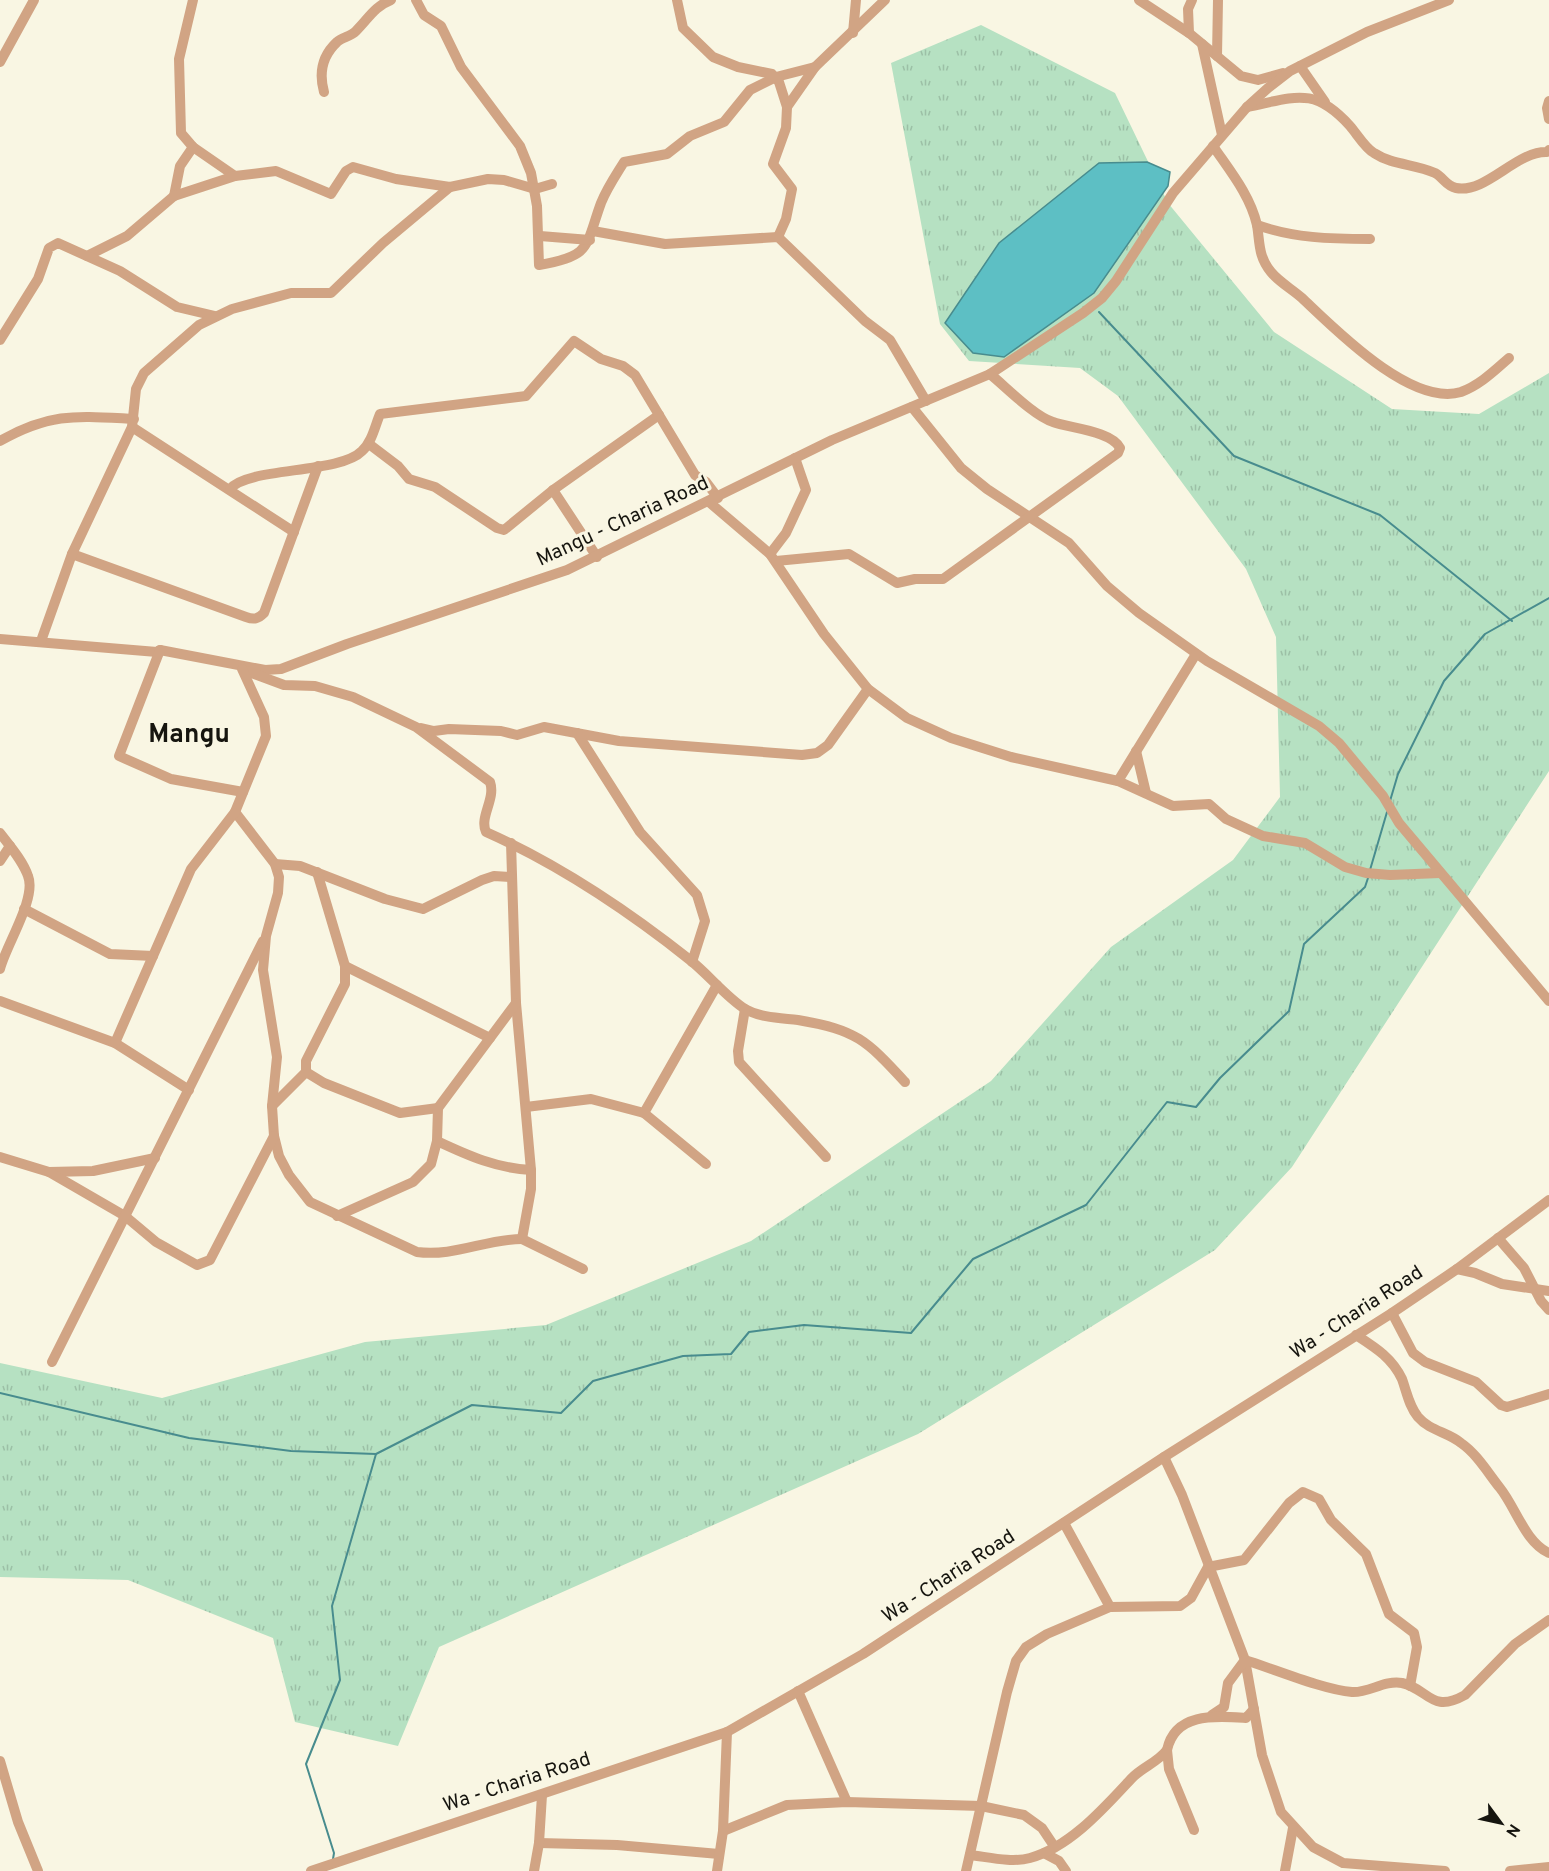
<svg xmlns="http://www.w3.org/2000/svg" width="1549" height="1871" font-family="Overpass,sans-serif">
	<style>
		.grass { fill: url(#grass-tufts) }
		.water { fill: #5dbfc4; stroke: #488c8e; stroke-width: 1.5 }
		.lines { fill: none; stroke-linecap: round; stroke-linejoin: round }
		.stream { stroke: #488c8e; stroke-width: 2 }
		.minor { stroke: #d1a484; stroke-width: 10 }
		.labels { text-anchor: middle; dominant-baseline: central; stroke-width: 6; stroke-linejoin: round; paint-order: stroke }
		.street-label { font-size: 20px; fill: #16150f; stroke: #f9f6e3 }
		.district-label { font-size: 26px; font-weight: bold; fill: #16150f; stroke: #f9f6e3 }
	</style>
	<defs>
		<pattern id="grass-tufts" width="24" height="20" patternUnits="userSpaceOnUse" patternTransform="scale(1.5)"><rect width="24" height="20" fill="#b6e1c2"/><path d="M3 7l-1-3M5 7V3M7 7l1-3M15 17l-1-3M17 17v-4M19 17l1-3" fill="none" stroke="#9cc0a6"/></pattern>
	</defs>
	<rect width="100%" height="100%" fill="#f9f6e3"/>
	<!-- grass -->
	<path class="grass" d="M981 25 1115 93 1168 203 1274 332 1392 409 1479 414 1549 373V771L1292 1167 1215 1250 918 1434 439 1647 398 1746 295 1722 273 1638 128 1580 0 1577V1363L162 1398 365 1342 546 1325 751 1241 991 1081 1111 947 1233 860 1280 797 1276 637 1246 569 1118 396 1080 368 969 361 940 324 891 63Z"/>
	<!-- water -->
	<path class="water" d="M1147 162 1170 172 1168 186 1094 293 1004 357 973 353 945 323 999 243 1099 163Z"/>
	<g class="lines">
		<!-- stream -->
		<g class="stream">
			<path d="M1099 312 1234 456 1380 515 1512 621"/>
			<path d="M1390 801 1398 774 1444 681 1485 634 1549 598"/>
			<path d="M1370 870 1387 812"/>
			<path d="M0 1393 189 1438 291 1451 376 1454 472 1405 561 1413 593 1381 683 1356 731 1354 749 1332 804 1325 911 1333 973 1259 1086 1205 1167 1102 1196 1107 1220 1078 1289 1011 1304 944 1365 887 1368 878"/>
			<path d="M333 1859 334 1853 306 1764 340 1680 332 1606 376 1454"/>
		</g>
		<!-- minor -->
		<g class="minor">
			<path d="M193 0 179 59 181 133 193 147 235 176"/>
			<path d="M416 0 424 15 441 26 461 67 520 146 531 173 537 206 539 265C592 256 585 247 601 203 607 188 616 175 624 162L667 154 690 136 724 122 750 90 776 77 815 67"/>
			<path d="M677 0 683 28 713 57 738 67 772 74 779 82 787 107 786 128 773 164 792 189 786 219 778 237"/>
			<path d="M1139 0 1189 33 1241 76 1258 80 1283 73"/>
			<path d="M853 33 856 0"/>
			<path d="M1189 33 1188 9 1192 0"/>
			<path d="M1202 44 1222 135"/>
			<path d="M1217 56 1218 0"/>
			<path d="M0 62 34 0"/>
			<path d="M1300 66 1325 102"/>
			<path d="M324 92C319 74 322 56 337 42 342 37 350 37 356 31 368 19 375 6 391 0"/>
			<path d="M1549 101 1547 108 1549 119"/>
			<path d="M787 107 815 67 885 0"/>
			<path d="M1247 107C1296 97 1314 86 1350 126 1357 134 1365 148 1374 153 1392 165 1415 164 1435 173 1443 177 1446 186 1456 188 1486 194 1516 151 1547 152L1549 150"/>
			<path d="M1213 146C1230 171 1250 195 1257 225 1260 243 1258 256 1271 272 1279 282 1292 289 1302 298 1335 329 1411 407 1461 392 1480 385 1494 371 1509 358"/>
			<path d="M174 196 180 166 193 147"/>
			<path d="M1257 225C1294 238 1330 239 1370 239"/>
			<path d="M593 231 665 244 778 237 865 321 890 340 926 401"/>
			<path d="M540 236 590 240"/>
			<path d="M87 256 127 236 174 196 235 176 276 171 331 194 346 171 353 167 396 179 450 187 488 179 504 180 535 189 552 184"/>
			<path d="M0 340 38 279 49 248 58 243 120 271 177 307 215 316"/>
			<path d="M912 407 961 468 987 489 1069 543 1107 586 1139 613 1207 661 1319 726 1339 743 1383 796 1399 823 1549 1001"/>
			<path d="M132 427 294 532"/>
			<path d="M0 441C51 412 78 416 134 419"/>
			<path d="M369 444 398 466 409 479 435 487 497 528 504 530 553 490 659 415"/>
			<path d="M230 489C247 467 340 474 362 451 372 442 375 426 380 414L526 396 574 341 601 359 623 366 635 375 695 475 706 482 718 498"/>
			<path d="M553 490 597 557"/>
			<path d="M709 502 770 554 824 634 868 689 907 718 951 738 1011 757 1118 781 1173 806 1209 804 1226 819 1263 836 1305 843 1345 867 1366 873 1390 875 1440 873"/>
			<path d="M72 554 246 617C254 620 258 619 264 613L318 466"/>
			<path d="M770 554 786 533 806 490 795 458"/>
			<path d="M776 561 849 554 897 583 915 579H943L1118 453 1120 448C1112 431 1069 428 1053 422 1034 416 1006 387 990 374"/>
			<path d="M0 639 157 652 160 650 265 670 281 669 347 644 567 570 832 440 990 374 1083 313 1102 298 1116 281 1173 193 1247 107 1268 88 1290 71 1367 32 1449 0"/>
			<path d="M41 641 72 554 132 427 136 389 144 373 199 325 232 309 291 293H331L383 243 450 187"/>
			<path d="M160 650 119 756 171 779 243 792"/>
			<path d="M246 671 284 685 315 686 353 697 416 727 490 782C496 799 479 817 486 832 560 865 627 910 690 960 709 975 725 996 745 1009 761 1018 781 1018 798 1020 857 1030 866 1040 905 1082"/>
			<path d="M421 728 434 731 449 729 501 731 517 735 544 727 619 741 802 755 817 753 828 745 868 689"/>
			<path d="M577 733 640 832 697 895 705 921 692 962"/>
			<path d="M1136 751 1146 793"/>
			<path d="M1118 781 1196 654"/>
			<path d="M235 812 275 864 279 877 278 893 266 936 263 970 277 1057 272 1106 274 1136 279 1156 289 1175 310 1202 417 1252C454 1257 486 1239 522 1239"/>
			<path d="M0 833C10 846 23 861 28 876 37 898 6 945 0 969"/>
			<path d="M511 843 516 1003 531 1170V1189L522 1239 583 1269"/>
			<path d="M0 861 10 846"/>
			<path d="M275 864 300 866 385 899 423 909 482 880 494 876 511 877"/>
			<path d="M24 909 110 954 153 956"/>
			<path d="M345 966 490 1038"/>
			<path d="M0 1001 115 1043 189 1090"/>
			<path d="M745 1009 738 1051 739 1062 826 1157"/>
			<path d="M115 1043 191 869 235 812 266 736 264 717 242 669"/>
			<path d="M306 1072 324 1083 400 1113 438 1108"/>
			<path d="M272 1106 306 1072V1061L345 984V966L317 872"/>
			<path d="M526 1107 591 1099 644 1113"/>
			<path d="M437 1141C469 1156 496 1168 531 1170"/>
			<path d="M0 1157 49 1172 93 1171 155 1158"/>
			<path d="M706 1164 644 1113 717 985"/>
			<path d="M49 1172 125 1216 156 1242 197 1265 210 1260 274 1136"/>
			<path d="M337 1216 413 1182 431 1164 437 1141 438 1108 516 1003"/>
			<path d="M1498 1238 1524 1268 1541 1301 1549 1310"/>
			<path d="M1457 1269 1475 1273 1502 1284 1549 1291"/>
			<path d="M1392 1313 1413 1353 1425 1362 1476 1382 1501 1405 1507 1407 1549 1394"/>
			<path d="M1356 1335C1376 1348 1392 1358 1402 1379 1407 1393 1409 1406 1418 1417 1430 1431 1448 1432 1461 1443 1477 1454 1488 1473 1500 1488 1516 1508 1525 1542 1549 1553"/>
			<path d="M52 1362 263 941"/>
			<path d="M1164 1457 1182 1495 1245 1660 1262 1755 1281 1812 1313 1847 1343 1863 1445 1871"/>
			<path d="M1064 1523 1110 1607"/>
			<path d="M798 1691 847 1802"/>
			<path d="M1212 1715 1224 1707 1228 1683 1245 1660C1274 1669 1324 1690 1352 1692 1369 1693 1384 1680 1402 1683 1429 1689 1431 1714 1465 1695L1515 1644 1549 1620"/>
			<path d="M1167 1750C1175 1712 1216 1716 1246 1718L1254 1709"/>
			<path d="M0 1761 18 1822 38 1871"/>
			<path d="M723 1831 787 1805 847 1802 981 1806 1024 1815 1042 1828 1054 1846"/>
			<path d="M539 1843 617 1845 719 1854"/>
			<path d="M1044 1853 1059 1861 1066 1871"/>
			<path d="M970 1855C988 1857 1011 1863 1030 1858 1070 1847 1104 1808 1131 1779 1142 1767 1157 1763 1167 1750L1169 1769 1194 1830"/>
			<path d="M311 1871 727 1732 863 1654 1164 1457 1392 1313 1457 1269 1549 1200"/>
			<path d="M534 1871 539 1843 542 1795"/>
			<path d="M717 1871 723 1831 727 1732"/>
			<path d="M966 1871 1007 1692 1016 1661 1026 1647 1047 1634 1110 1607 1180 1606 1191 1598 1208 1567 1244 1560 1289 1503 1303 1492 1319 1499 1331 1520 1366 1554 1389 1614 1414 1633 1417 1647 1410 1686"/>
			<path d="M1285 1871 1293 1828"/>
			<path d="M1510 1871 1549 1867"/>
		</g>
	</g>
	<g class="labels">
		<!-- street labels -->
		<g class="street-label">
			<text transform="translate(623 522) rotate(-25)">Mangu - Charia Road</text>
			<text transform="translate(1357 1313) rotate(-33)">Wa - Charia Road</text>
			<text transform="translate(949 1577) rotate(-33)">Wa - Charia Road</text>
			<text transform="translate(517 1783) rotate(-18)">Wa - Charia Road</text>
		</g>
		<!-- district labels -->
		<g class="district-label">
			<text x="189" y="735">Mangu</text>
		</g>
	</g>
	<!-- north arrow -->
	<g transform="translate(1501 1823) rotate(123)" stroke="#f9f6e3" stroke-width="4.5" paint-order="stroke">
	<path d="M0-4.5L10 22L0 15L-10 22Z" fill="#16150f"/>
	<text y="-9" font-size="16" font-weight="bold" text-anchor="middle" fill="#16150f">N</text>
	</g>
</svg>
